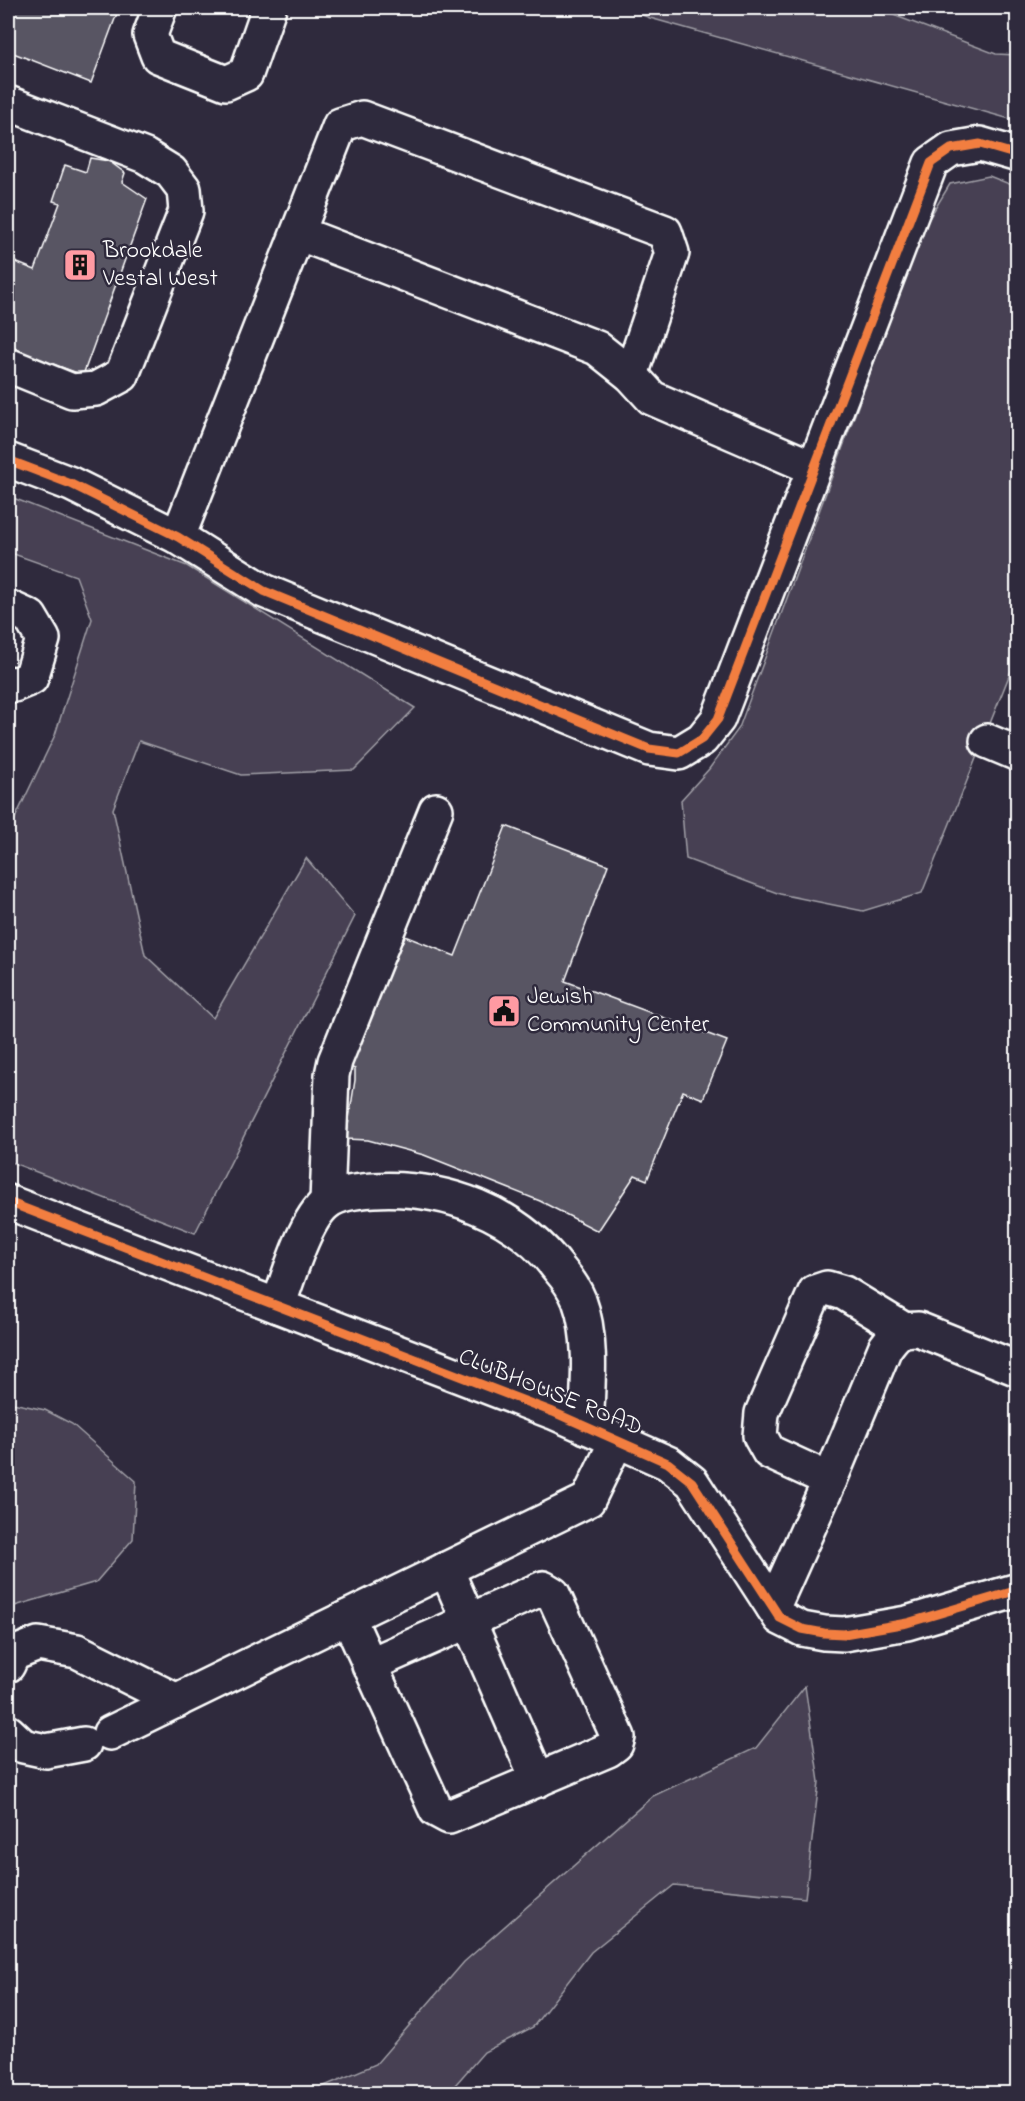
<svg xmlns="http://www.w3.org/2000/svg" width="1025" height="2101" font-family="'Indie Flower',sans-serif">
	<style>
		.green { fill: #464152; stroke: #a2a0a8; stroke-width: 1.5 }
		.building { fill: #595564; stroke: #fff; stroke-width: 1.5 }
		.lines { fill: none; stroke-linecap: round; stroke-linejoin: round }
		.minor-casing { stroke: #fff; stroke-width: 38 }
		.minor { stroke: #2f2a3d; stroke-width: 33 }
		.cycleway-casing { stroke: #2f2a3d; stroke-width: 13 }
		.cycleway { stroke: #f27e40; stroke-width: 9 }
		.labels { text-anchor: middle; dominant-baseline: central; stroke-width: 5; stroke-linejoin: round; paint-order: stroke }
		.poi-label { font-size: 24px; fill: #fff; stroke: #2f2a3d; text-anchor: start }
		.street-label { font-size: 24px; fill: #fff; stroke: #2f2a3d }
	</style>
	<rect width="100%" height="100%" fill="#2f2a3d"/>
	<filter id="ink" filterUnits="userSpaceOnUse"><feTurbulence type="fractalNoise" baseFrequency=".0167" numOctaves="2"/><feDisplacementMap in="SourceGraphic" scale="12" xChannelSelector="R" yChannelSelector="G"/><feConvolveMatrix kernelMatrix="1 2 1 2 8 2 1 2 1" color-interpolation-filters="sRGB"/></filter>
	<g filter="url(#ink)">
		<!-- green -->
		<g class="green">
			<path d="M625 8H875L996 54 1017 55V121L650 18Z"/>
			<path d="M989 176 1017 187V656L922 893 863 911 780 894 686 859 681 800 709 769 739 728 925 225 950 184Z"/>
			<path d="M8 496 187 566 415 708 354 770 241 775 139 741 113 809 145 955 213 1018 306 858 355 916 195 1233 8 1161V833L55 735 92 619 76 576 8 552Z"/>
			<path d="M8 1402 45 1410 72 1424 136 1481 133 1539 96 1582 8 1608Z"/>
			<path d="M805 1686 819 1782 805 1898 674 1885 591 1952 533 2027 484 2052 448 2093H308L376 2064 464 1962 653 1796 756 1748Z"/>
		</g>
		<!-- building -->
		<g class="building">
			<path d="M8 8H119L91 83 8 51Z"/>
			<path d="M90 158 109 161 125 173 122 182 147 199 83 375 8 348V259L35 270 60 203 53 201 65 165 86 172Z"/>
			<path d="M506 826 608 865 565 981 727 1041 703 1099 683 1091 647 1180 635 1175 598 1231 540 1201 424 1155 368 1140 346 1139 355 1080V1069L341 1064 392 931 455 956Z"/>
		</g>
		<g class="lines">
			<defs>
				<g id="minor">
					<path d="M160 8 150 35 158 56 226 83 246 74 269 8"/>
					<path d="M8 103 145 156 171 172 184 189 186 211 122 375 96 389 72 391 8 365"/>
					<path d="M298 233 597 348 631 375 652 398 814 468"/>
					<path d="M8 460 71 484 178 537 264 591 649 749 679 753 702 739 718 719 931 163 951 149 980 144 1018 155"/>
					<path d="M178 537 340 125 362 118 665 232 672 253 631 375"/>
					<path d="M8 607 30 617 43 639 31 678 14 685 8 683"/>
					<path d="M987 741 1018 754"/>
					<path d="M8 1202 553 1412 668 1463 692 1482 780 1618 802 1629 824 1633 844 1634 907 1623 1018 1590"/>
					<path d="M327 1202 332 1075 335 1061 436 810"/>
					<path d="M278 1306C288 1279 304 1221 326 1203 338 1193 358 1191 374 1190 444 1186 516 1212 559 1269 567 1278 574 1288 579 1300 593 1337 588 1387 586 1427"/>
					<path d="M830 1480 769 1452 760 1436 762 1413 815 1292 827 1288 844 1293 903 1329"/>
					<path d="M446 1569 538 1780"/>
					<path d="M773 1607 830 1480 885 1348C896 1333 899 1329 918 1329L1018 1369"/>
					<path d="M348 1617 436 1810 449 1817 608 1750 616 1744 618 1737 553 1594 543 1588 369 1665"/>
					<path d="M8 1665 13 1654 38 1644 77 1651 177 1701"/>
					<path d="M8 1732 23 1746 46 1751 84 1744"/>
					<path d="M110 1733 588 1500 617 1440"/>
				</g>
			</defs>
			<!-- minor casing -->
			<use href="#minor" class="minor-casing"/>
			<!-- minor -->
			<use href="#minor" class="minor"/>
			<defs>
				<g id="cycleway">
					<path d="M8 460 71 484 178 537 264 591 649 749 679 753 702 739 718 719 931 163 951 149 980 144 1018 155"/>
					<path d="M8 1202 553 1412 668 1463 692 1482 780 1618 802 1629 824 1633 844 1634 907 1623 1018 1590"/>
				</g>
			</defs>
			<!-- cycleway casing -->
			<use href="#cycleway" class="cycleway-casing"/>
			<!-- cycleway -->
			<use href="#cycleway" class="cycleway"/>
		</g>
	</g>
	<!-- icons -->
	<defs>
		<symbol id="building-square" viewBox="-11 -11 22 22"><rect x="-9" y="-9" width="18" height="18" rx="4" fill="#ff9aa2" stroke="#2f2a3d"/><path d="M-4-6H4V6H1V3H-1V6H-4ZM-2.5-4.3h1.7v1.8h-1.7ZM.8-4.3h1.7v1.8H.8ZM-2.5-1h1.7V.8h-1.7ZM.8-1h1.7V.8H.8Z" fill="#111"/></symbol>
		<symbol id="civic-square" viewBox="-11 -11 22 22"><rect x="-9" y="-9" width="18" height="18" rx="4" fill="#ff9aa2" stroke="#2f2a3d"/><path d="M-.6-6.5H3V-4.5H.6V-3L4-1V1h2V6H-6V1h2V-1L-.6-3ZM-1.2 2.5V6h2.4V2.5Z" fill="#111"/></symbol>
	</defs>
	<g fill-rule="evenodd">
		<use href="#building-square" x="61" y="246" width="38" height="38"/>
		<use href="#civic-square" x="485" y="992" width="38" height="38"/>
	</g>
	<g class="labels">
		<!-- poi labels -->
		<g class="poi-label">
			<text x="103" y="251">Brookdale<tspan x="103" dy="28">Vestal West</tspan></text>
			<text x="527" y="997">Jewish<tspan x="527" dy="28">Community Center</tspan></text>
		</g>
		<!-- street labels -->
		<g class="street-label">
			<text transform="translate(550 1393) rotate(22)">CLUBHOUSE ROAD</text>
		</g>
	</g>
	<!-- margin -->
	<rect width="1025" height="2101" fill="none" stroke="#2f2a3d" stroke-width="30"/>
	<rect x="15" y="15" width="995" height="2071" fill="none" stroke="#fff" stroke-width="2" filter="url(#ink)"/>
</svg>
